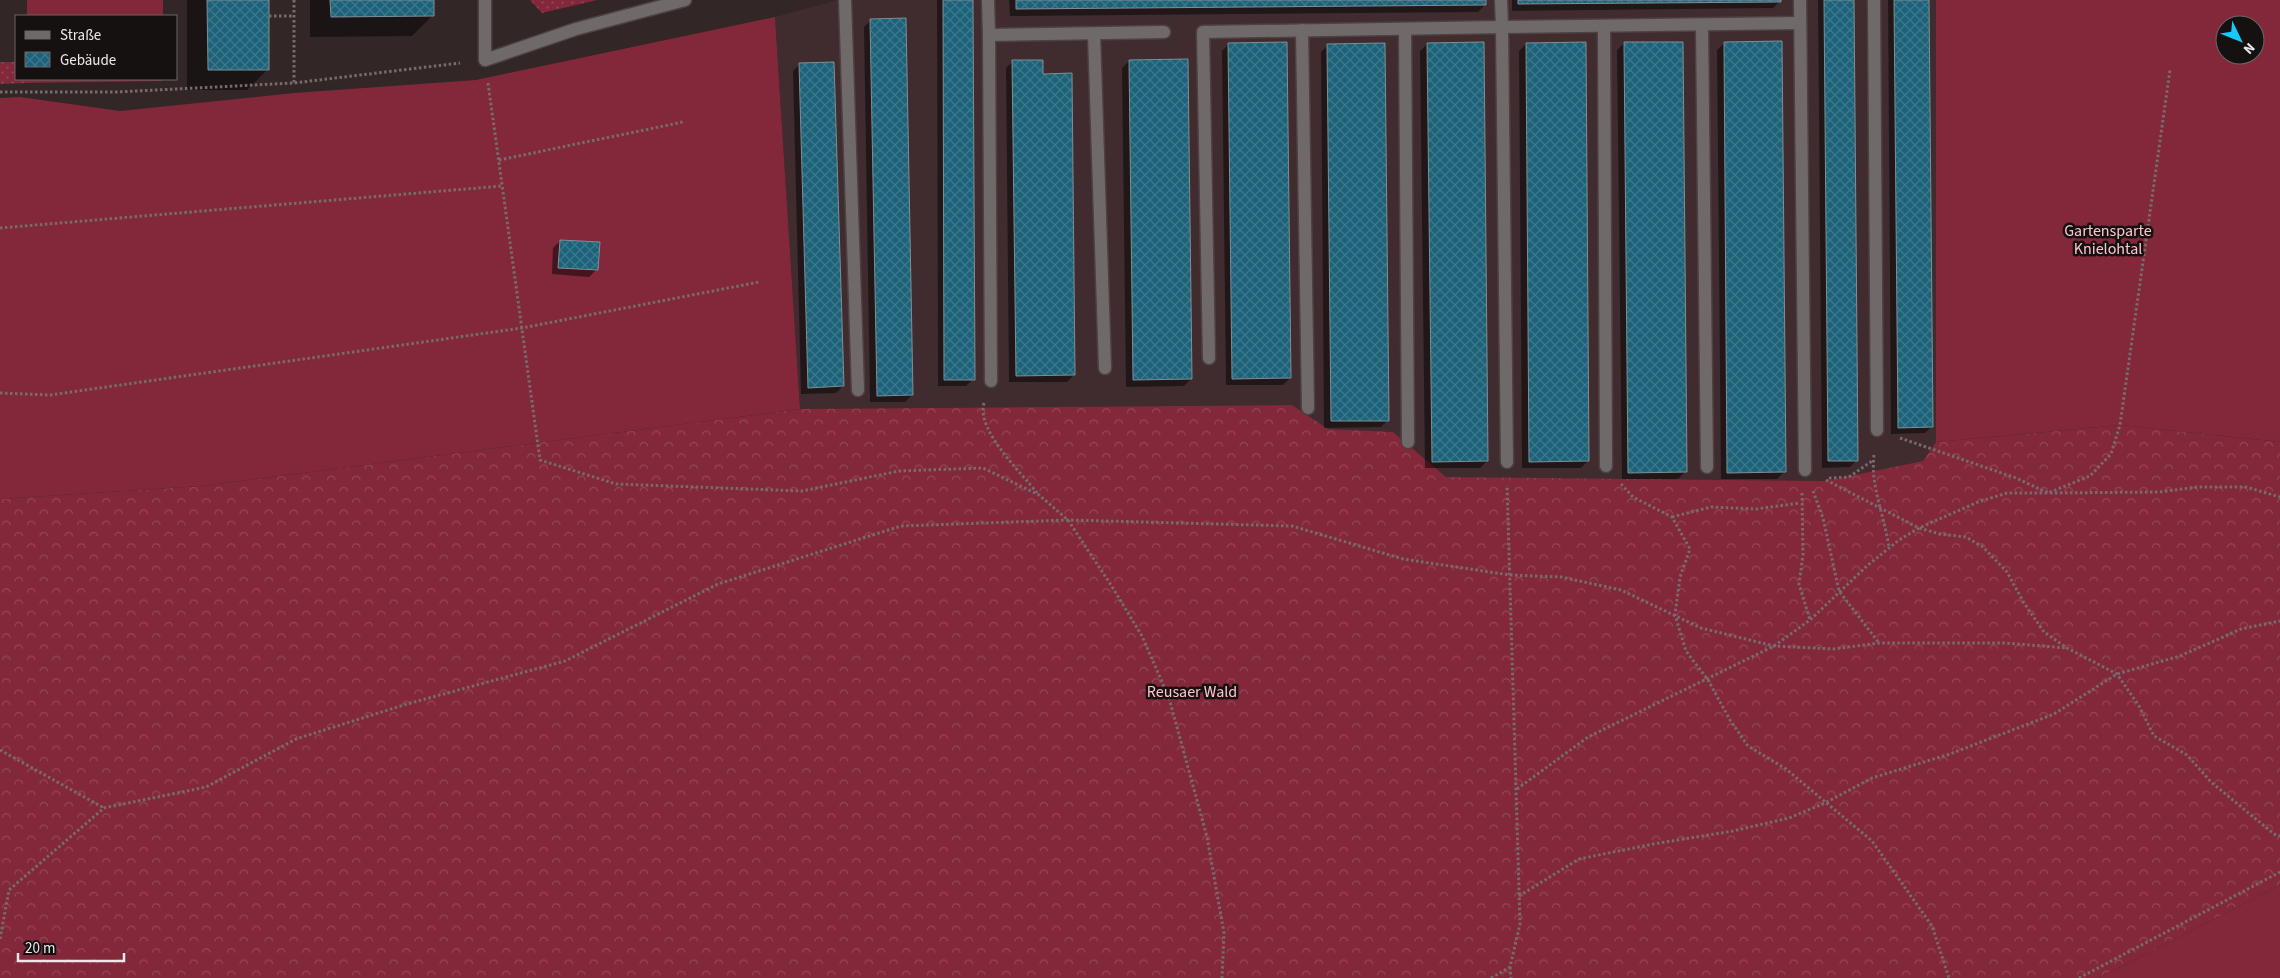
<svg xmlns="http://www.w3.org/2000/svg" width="2280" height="978" font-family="'Source Sans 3',sans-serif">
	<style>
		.built { fill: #402c2e }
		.grass { fill: url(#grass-dots) }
		.forest { fill: url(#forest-crowns) }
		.garden { fill: #82283a; fill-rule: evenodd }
		.shadow { fill: #0007 }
		.building { fill: url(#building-cross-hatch); stroke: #808e94 }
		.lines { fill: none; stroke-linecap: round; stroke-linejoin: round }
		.minor-casing { stroke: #4d4142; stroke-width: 15 }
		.path { stroke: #776b6c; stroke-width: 3; stroke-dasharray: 2.5 2.5; stroke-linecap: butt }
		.minor { stroke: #70696a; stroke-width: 12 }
		.labels { text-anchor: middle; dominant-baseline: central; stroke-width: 5; stroke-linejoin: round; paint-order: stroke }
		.park-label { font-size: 16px; fill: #fdc6cc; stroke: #161111 }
	</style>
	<defs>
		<pattern id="grass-dots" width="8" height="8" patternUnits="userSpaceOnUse" patternTransform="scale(1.25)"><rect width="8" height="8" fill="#82283a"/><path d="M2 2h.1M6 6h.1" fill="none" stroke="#944756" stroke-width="1.8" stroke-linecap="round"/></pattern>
		<pattern id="forest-crowns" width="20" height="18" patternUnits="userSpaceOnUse" patternTransform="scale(1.25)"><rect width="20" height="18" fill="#82283a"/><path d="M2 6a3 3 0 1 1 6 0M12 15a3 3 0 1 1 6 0" fill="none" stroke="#944756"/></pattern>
		<pattern id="building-cross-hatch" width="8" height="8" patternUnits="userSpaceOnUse" patternTransform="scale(1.25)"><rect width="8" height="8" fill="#1c6279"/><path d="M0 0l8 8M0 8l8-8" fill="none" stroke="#3d788c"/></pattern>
	</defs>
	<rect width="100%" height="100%" fill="#332627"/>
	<!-- built -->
	<path class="built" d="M838 0H1936V442L1923 461 1825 481 1446 477 1393 432 1328 429 1292 405 800 409 775 17Z"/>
	<!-- grass -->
	<g class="grass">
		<path d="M530 0H597L542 13Z"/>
		<path d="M0 62H16V79H27V83L0 84Z"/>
	</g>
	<!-- forest -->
	<path class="forest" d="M1292 405 1328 429 1393 432 1446 477 1825 481 1923 461 1936 442 2120 425 2280 442V885L2099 978H0V499L201 486 800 409Z"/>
	<!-- garden -->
	<g class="garden">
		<rect x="27" y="0" width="136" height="16"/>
		<path d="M1936 0H2280V442L2120 425 1936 442ZM2225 25H2255V55H2225Z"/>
		<path d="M775 17 800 409 201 486 0 499V98L20 97 120 111 294 93 476 80Z"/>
		<path d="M27 79H162V81L27 83Z"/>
		<path d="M2280 885V978H2099Z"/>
	</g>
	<!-- shadow -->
	<g class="shadow">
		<path d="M187 0H268V69L247 90H187Z"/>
		<path d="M310 0H432L433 15 412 36 310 37Z"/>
		<path d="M937 0H972L973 379 966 386H938Z"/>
		<path d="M1009 0H1485V5L1478 12 1010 16Z"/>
		<path d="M1512 0H1780V1L1773 8 1512 11Z"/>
		<path d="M1818 0H1852L1857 460 1850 467 1822 468Z"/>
		<path d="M1888 0H1928L1932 426 1925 433 1891 434Z"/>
		<path d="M871 20 912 395 905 402H870L864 27Z"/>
		<path d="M1624 43 1685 472 1678 479H1622L1617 50Z"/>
		<path d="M1724 43 1784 472 1777 479H1721L1717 50Z"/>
		<path d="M1229 44 1290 378 1283 385H1226L1222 51Z"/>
		<path d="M1427 44 1487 461 1480 468H1425L1420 51Z"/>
		<path d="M1526 44 1588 461 1581 468H1522L1519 51Z"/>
		<path d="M1328 45 1388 420 1381 427 1324 428 1321 52Z"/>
		<path d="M1013 61 1042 75 1074 375 1067 382H1009L1006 68Z"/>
		<path d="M1129 61 1191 379 1184 386 1126 387 1122 68Z"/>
		<path d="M800 64 843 386 836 393 801 394 793 71Z"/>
		<path d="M560 241 596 270 589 277 552 274 553 248Z"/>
	</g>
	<!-- building -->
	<g class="building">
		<path d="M207 0H269V70H208Z"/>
		<path d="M330 0H434V16L331 17Z"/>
		<path d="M943 0H973L975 380H944Z"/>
		<path d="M1016 0H1486V5L1016 9Z"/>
		<path d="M1518 0H1781V2L1518 4Z"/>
		<path d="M1824 0H1854L1858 461H1828Z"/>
		<path d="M1894 0H1929L1933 427 1898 428Z"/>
		<path d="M906 18 913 395 877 396 870 19Z"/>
		<path d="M1782 41 1786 472 1727 473 1724 42Z"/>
		<path d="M1287 42 1291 378 1232 379 1228 43Z"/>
		<path d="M1484 42 1488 461 1432 462 1427 43Z"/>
		<path d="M1586 42 1589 461 1529 462 1526 43Z"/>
		<path d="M1624 42H1683L1687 472 1628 473Z"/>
		<path d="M1385 43 1389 421H1331L1327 44Z"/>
		<path d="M1188 59 1192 379 1133 380 1129 60Z"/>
		<path d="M1012 60H1043V74L1072 73 1075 375 1016 376Z"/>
		<path d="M834 62 844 386 808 388 799 63Z"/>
		<path d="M560 240 600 242 598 270 558 268Z"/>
	</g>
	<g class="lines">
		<defs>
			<g id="minor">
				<path d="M485 0V60L576 29 685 0"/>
				<path d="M845 0 858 390"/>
				<path d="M988 0 989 35 1164 32"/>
				<path d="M1501 0 1502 27 1800 23"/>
				<path d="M1800 0 1805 470"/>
				<path d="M1874 0 1877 430"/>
				<path d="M1702 25 1707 467"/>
				<path d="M1604 26 1606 466"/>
				<path d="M1405 29 1408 442"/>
				<path d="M1302 30 1308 408"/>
				<path d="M1094 34 1105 368"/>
				<path d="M989 35 991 381"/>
				<path d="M1209 358 1203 32 1502 27 1507 462"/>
			</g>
		</defs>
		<!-- minor casing -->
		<use href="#minor" class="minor-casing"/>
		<!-- path -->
		<g class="path">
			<path d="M294 0V83"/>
			<path d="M269 16H294"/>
			<path d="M488 83 540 460 616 484 802 491 899 471 983 468 1039 495 1068 520 1111 585 1142 636 1169 698 1207 837 1224 933 1222 978"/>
			<path d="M0 92H117L294 83 460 63"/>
			<path d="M499 160 683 122"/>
			<path d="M0 228 502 186"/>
			<path d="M0 393 50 395 522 328 759 282"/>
			<path d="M984 403C976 431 1022 473 1038 494"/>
			<path d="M1900 438 2016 478 2048 493 2159 492 2198 487H2246L2280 497"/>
			<path d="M1874 455C1870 486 1885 517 1889 548"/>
			<path d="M1829 478 1849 477 1872 461"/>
			<path d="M1826 480 1919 528 1940 534 1966 537 1983 547 2007 572 2024 603 2044 632 2067 648 2117 674 2139 706 2154 736 2187 755 2211 782 2274 834 2280 836"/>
			<path d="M1621 484 1633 497 1672 517 1690 549 1680 577 1675 615 1686 651 1708 680 1730 720 1748 746 1786 769 1872 841 1932 926 1949 978"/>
			<path d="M1813 491 1823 518 1839 591 1879 643"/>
			<path d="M1802 493 1803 555 1799 584 1810 620"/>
			<path d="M1672 517 1711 507 1756 509 1800 503"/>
			<path d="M0 750 104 808"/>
			<path d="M1517 789 1588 737 1774 646 1810 620 1868 565 1899 540 1919 528 1978 502 2007 493H2048L2090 476 2111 454 2120 425 2170 70"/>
			<path d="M1519 896 1579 859 1653 844 1733 831 1789 818 1825 803 1872 778 1950 754 2054 714 2117 674 2180 656 2241 629 2280 621"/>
			<path d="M0 939 9 890 104 808 206 787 296 739 407 704 565 661 718 584 901 526 1068 520 1292 526 1403 559 1510 575 1561 577 1621 590 1701 628 1774 646 1833 649 1879 643H2005L2067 648"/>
			<path d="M1510 967 1511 978"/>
			<path d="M1491 978 1510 967 1520 924 1507 485"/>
			<path d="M2079 978 2280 872"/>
		</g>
		<!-- minor -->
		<use href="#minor" class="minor"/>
	</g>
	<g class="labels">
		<!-- park labels -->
		<g class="park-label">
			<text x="2108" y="231">Gartensparte<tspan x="2108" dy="18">Knielohtal</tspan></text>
			<text x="1192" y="692">Reusaer Wald</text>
		</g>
	</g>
	<!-- legend -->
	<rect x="15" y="15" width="162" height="65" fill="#161111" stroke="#6d6667"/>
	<rect x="25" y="31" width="25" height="8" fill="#70696a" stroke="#6d6667"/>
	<text x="60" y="40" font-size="15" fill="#efe6e7">Straße</text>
	<rect x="25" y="52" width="25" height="15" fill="url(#building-cross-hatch)" stroke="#6d6667"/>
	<text x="60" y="65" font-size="15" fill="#efe6e7">Gebäude</text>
	<!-- north arrow -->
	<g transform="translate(2240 40) rotate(133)"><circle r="24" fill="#161111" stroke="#6d6667"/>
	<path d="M0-4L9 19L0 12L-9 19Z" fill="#15cafb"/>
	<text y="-8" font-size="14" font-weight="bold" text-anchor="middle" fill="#efe6e7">N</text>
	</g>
	<!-- scale -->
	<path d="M18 953v8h106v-8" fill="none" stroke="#efe6e7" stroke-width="2.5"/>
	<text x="25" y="953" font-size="15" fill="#efe6e7" stroke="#161111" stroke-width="4" paint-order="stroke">20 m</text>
</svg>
